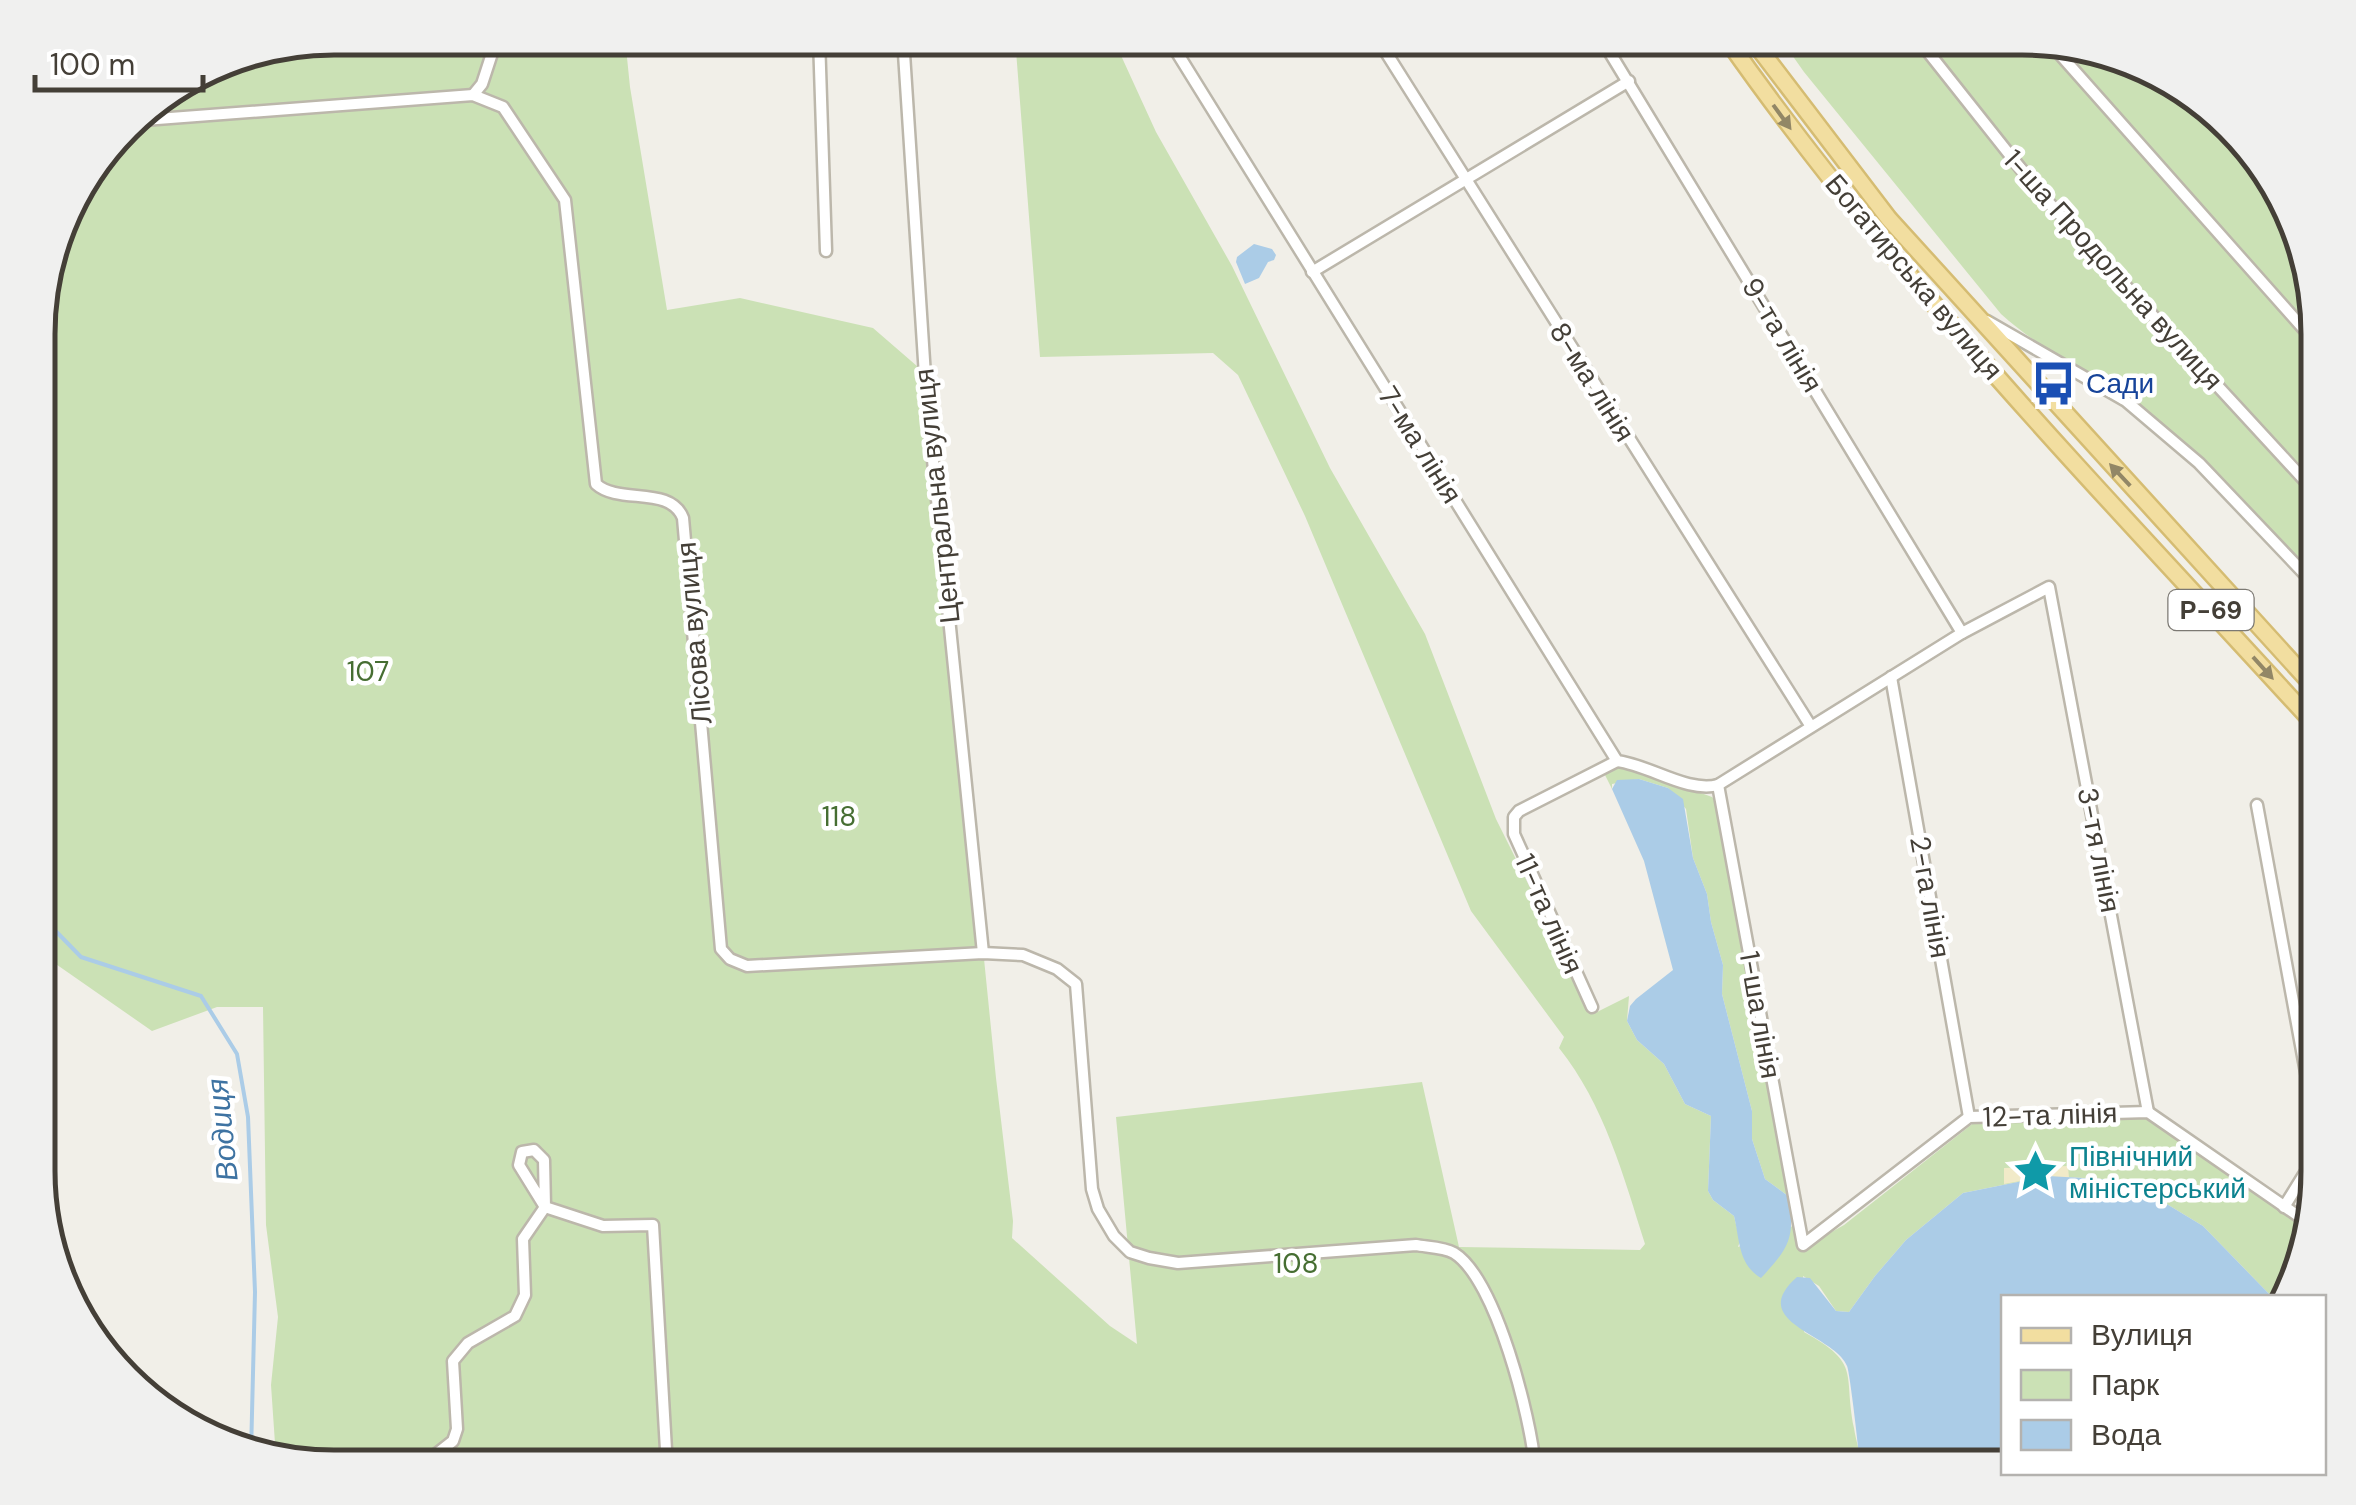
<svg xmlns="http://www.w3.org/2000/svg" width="2356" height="1505" font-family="'DM Sans',sans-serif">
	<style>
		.green { fill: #cbe1b5 }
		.sand { fill: #f1eac8 }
		.water { fill: #abcce7 }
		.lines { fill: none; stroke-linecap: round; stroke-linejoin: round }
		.stream { stroke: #abcce7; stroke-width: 4 }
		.minor-casing { stroke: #bcb7ab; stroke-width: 15 }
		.primary-casing { stroke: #d5bc72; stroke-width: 20 }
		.minor { stroke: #fff; stroke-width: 10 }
		.primary { stroke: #f2dea0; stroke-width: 15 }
		.oneway { fill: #928766 }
		.labels { text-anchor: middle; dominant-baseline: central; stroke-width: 9; stroke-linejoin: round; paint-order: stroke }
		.shield { fill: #fff; stroke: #7c7973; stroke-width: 2.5 }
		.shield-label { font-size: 25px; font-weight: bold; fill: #443f37 }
		.street-label { font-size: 28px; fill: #443f37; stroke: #fff }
		.transit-label { font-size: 28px; fill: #164399; stroke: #fff; text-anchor: start }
		.park-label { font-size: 28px; fill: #466e32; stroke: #fff }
		.culture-label { font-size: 28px; fill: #0d838f; stroke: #fff; text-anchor: start }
		.water-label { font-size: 30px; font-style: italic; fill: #3e73a2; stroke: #fff }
		.rim { fill: none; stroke: #443f37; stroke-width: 5 }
	</style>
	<rect width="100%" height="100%" fill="#f1efe8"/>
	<!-- green -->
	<g class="green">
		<path d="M334 38H625L630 87 667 310 740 298 873 328 925 373 996 1078 1013 1221 1012 1238 1110 1326 1137 1344 1116 1117 1422 1082 1459 1247 1640 1250 1645 1244C1624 1177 1604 1104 1559 1048L1564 1037 1471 911 1305 516 1238 375 1213 353 1040 357 1015 38H1113L1156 132 1232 266 1330 468 1425 634 1496 819 1593 1014 1629 996 1627 1021 1637 1040 1664 1064 1685 1104 1711 1116 1708 1191 1713 1200 1734 1216 1740 1241 1738 1247 1793 1226 1790 1205 1803 1248 1844 1225 1976 1121 2147 1118 2306 1225 2281 1297H2272L2203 1226 2165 1203 2102 1179 2047 1176 1963 1193 1906 1240 1875 1276 1849 1312 1836 1311 1819 1286 1803 1276 1804 1332C1862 1364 1843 1372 1854 1428 1856 1442 1861 1453 1860 1467H1652L1643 1460 1593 1467H333L276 1458 271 1385 278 1317 266 1225 263 1007H217L152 1031 40 953V296L68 202 138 111 221 60Z"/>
		<path d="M1780 38H2023L2117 53 2187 88 2279 186 2318 315V585C2261 523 2209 456 2140 407 2094 374 2043 352 2001 314L1804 72Z"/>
		<path d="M1626 766 1712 797 1718 803 1788 1196 1765 1179 1752 1139V1111L1722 994 1723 965 1711 922 1707 894 1693 858 1686 809 1668 788 1639 779 1612 784V789L1604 773Z"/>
	</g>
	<!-- sand -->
	<path class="sand" d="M2068 1166 2069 1178 2047 1176 2004 1184V1168Z"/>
	<!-- water -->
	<g class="water">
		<path d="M1254 244 1272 249 1276 255 1274 260 1268 262 1259 278 1245 284 1236 262 1237 257Z"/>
		<path d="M1639 779 1668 788 1683 799 1693 858 1707 894 1711 922 1723 965 1722 994 1752 1111V1139L1765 1179 1788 1196C1796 1237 1789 1248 1761 1278 1738 1264 1740 1241 1734 1216L1713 1200 1708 1191 1711 1116 1685 1104 1664 1064 1637 1040 1627 1021 1630 1006 1636 999 1673 970 1644 861 1612 789 1617 780Z"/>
		<path d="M2047 1176 2102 1179 2165 1203 2203 1226 2272 1297 2004 1298 2003 1467H1860C1860 1460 1850 1372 1847 1366 1834 1334 1745 1323 1797 1277L1810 1278 1836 1311 1849 1312 1875 1276 1906 1240 1963 1193Z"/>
	</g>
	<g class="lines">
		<!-- stream -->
		<path class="stream" d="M40 915 81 957 201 996 237 1054 248 1117 255 1292 251 1454"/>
		<defs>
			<g id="minor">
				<path d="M819 38 826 251"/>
				<path d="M903 38 926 391 983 953"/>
				<path d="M1168 38 1617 761C1650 765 1687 793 1718 785L1962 633 2049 587 2148 1112"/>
				<path d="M1377 38 1810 725"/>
				<path d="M1601 38 1962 633"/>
				<path d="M1917 38 2040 193 2318 495"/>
				<path d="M2049 42 2317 344 2318 354"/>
				<path d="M473 95 482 84 497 38"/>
				<path d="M131 121 473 95 503 107 565 200 596 484C619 505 670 485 683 518L721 949 730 959 747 966 983 953 1023 955 1057 969 1076 984 1092 1189 1098 1209 1114 1236 1130 1252 1149 1258 1178 1263 1416 1245C1426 1247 1444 1247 1454 1253 1496 1279 1531 1418 1535 1467"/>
				<path d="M1312 272 1629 81"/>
				<path d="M1987 321 2126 401 2199 463 2318 588"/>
				<path d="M1891 677 1969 1117"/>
				<path d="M1718 785 1803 1245 1969 1117 2148 1112 2307 1222"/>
				<path d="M2257 805 2318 1138"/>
				<path d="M1592 1007 1514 834V817L1519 811 1617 761"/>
				<path d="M2284 1207 2318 1152"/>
				<path d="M420 1467 453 1441 457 1429 453 1361 468 1343 515 1316 525 1295 523 1239 545 1207 519 1165 522 1152 534 1150 544 1160 545 1207 603 1226 653 1225 667 1467"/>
			</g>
			<g id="primary">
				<path d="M1726 38C1900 287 2114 504 2318 728"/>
				<path d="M1751 38 1889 219 2318 691"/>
			</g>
		</defs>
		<!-- minor casing -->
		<use href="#minor" class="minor-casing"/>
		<!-- primary casing -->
		<use href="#primary" class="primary-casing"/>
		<!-- minor -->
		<use href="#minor" class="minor"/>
		<!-- primary -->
		<use href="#primary" class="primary"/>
	</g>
	<!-- one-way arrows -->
	<defs><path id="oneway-solid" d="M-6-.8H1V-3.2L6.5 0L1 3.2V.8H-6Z" transform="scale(2.5)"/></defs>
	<g class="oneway">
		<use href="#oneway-solid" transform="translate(1782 117) rotate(54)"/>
		<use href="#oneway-solid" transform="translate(2120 475) rotate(-133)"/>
		<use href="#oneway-solid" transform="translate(2263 668) rotate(48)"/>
	</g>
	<!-- icons -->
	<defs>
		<symbol id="bus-bare" viewBox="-9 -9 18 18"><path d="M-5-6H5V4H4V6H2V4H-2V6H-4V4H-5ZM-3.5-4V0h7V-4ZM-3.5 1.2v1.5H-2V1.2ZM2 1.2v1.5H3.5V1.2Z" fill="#1a4fb4" stroke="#fff" stroke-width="2.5" paint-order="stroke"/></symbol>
		<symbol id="sight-bare" viewBox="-9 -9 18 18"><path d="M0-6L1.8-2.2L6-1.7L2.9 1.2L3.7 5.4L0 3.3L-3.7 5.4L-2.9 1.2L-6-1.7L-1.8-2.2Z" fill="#0f9aa8" stroke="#fff" stroke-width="2.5" paint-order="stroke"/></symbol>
	</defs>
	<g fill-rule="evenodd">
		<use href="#bus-bare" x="2022" y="352" width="63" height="63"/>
		<use href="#sight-bare" x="2004" y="1140" width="63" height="63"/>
	</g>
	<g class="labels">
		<!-- shield labels -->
		<rect class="shield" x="2168.5" y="590" width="85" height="40" rx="8"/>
		<g class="shield-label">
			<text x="2211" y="610">Р-69</text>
		</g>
		<!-- street labels -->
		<g class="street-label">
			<text transform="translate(2113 270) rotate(48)">1-ша Продольна вулиця</text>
			<text transform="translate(1914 277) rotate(50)">Богатирська вулиця</text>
			<text transform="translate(1782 335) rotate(59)">9-та лінія</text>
			<text transform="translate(1592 382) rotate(58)">8-ма лінія</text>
			<text transform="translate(1420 445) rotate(58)">7-ма лінія</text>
			<text transform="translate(937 496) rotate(-96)">Центральна вулиця</text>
			<text transform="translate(694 633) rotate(-95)">Лісова вулиця</text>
			<text transform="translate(2099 850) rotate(79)">3-тя лінія</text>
			<text transform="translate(1930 897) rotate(80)">2-га лінія</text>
			<text transform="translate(1549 914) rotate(66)">11-та лінія</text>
			<text transform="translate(1760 1015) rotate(80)">1-ша лінія</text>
			<text transform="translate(2050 1115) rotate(-2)">12-та лінія</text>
		</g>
		<!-- transit labels -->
		<g class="transit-label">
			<text x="2086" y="383">Сади</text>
		</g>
		<!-- park labels -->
		<g class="park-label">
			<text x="368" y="671">107</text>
			<text x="839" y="816">118</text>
			<text x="1296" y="1263">108</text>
		</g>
		<!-- culture labels -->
		<g class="culture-label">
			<text x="2069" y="1156">Північний<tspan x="2069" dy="32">міністерський</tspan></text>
		</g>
		<!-- water labels -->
		<g class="water-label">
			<text transform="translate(222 1130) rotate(-96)">Водиця</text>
		</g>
	</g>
	<!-- crop -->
	<path d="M0 0H2356V1505H0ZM334 55H2022A279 279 0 0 1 2301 334V1171A279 279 0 0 1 2022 1450H334A279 279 0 0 1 55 1171V334A279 279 0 0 1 334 55Z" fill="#f0f0ef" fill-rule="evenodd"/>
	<path class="rim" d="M334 55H2022A279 279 0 0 1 2301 334V1171A279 279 0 0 1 2022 1450H334A279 279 0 0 1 55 1171V334A279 279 0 0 1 334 55Z"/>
	<!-- legend -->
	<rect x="2001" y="1295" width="325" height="180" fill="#ffffff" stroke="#b4b2af" stroke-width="2.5"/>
	<rect x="2021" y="1328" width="50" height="15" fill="#f2dea0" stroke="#b4b2af" stroke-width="2.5"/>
	<text x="2091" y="1345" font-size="30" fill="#443f37">Вулиця</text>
	<rect x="2021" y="1370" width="50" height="30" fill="#cbe1b5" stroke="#b4b2af" stroke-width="2.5"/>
	<text x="2091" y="1395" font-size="30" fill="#443f37">Парк</text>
	<rect x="2021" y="1420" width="50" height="30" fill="#abcce7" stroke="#b4b2af" stroke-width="2.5"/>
	<text x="2091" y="1445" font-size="30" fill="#443f37">Вода</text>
	<!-- scale -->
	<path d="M35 75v15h168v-15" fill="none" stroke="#443f37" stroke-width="5"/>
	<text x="50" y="75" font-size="30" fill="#443f37" stroke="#ffffff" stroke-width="8" paint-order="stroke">100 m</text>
</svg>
